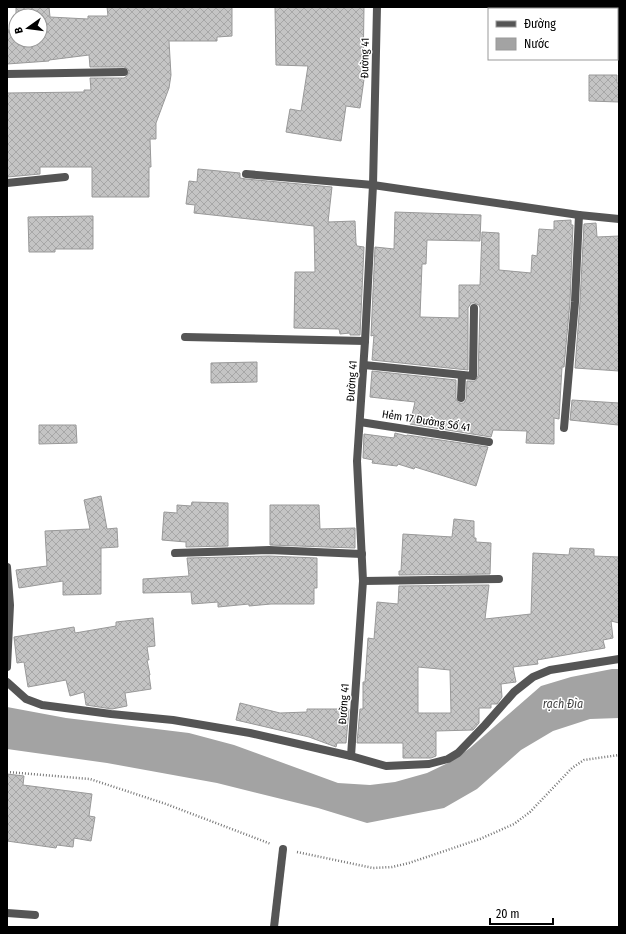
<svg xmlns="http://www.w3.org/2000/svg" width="626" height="934" font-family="'Fira Sans Condensed',sans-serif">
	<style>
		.water { fill: #a3a3a3 }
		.building { fill: url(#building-cross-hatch); stroke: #999; fill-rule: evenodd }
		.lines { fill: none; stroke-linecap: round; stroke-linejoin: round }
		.path { stroke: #777; stroke-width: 2.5; stroke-dasharray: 1 2; stroke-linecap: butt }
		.lane { stroke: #555; stroke-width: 8 }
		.street { stroke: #555; stroke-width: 8 }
		.labels { text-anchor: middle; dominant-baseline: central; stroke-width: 3; stroke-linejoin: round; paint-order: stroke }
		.street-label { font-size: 11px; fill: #000; stroke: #fff }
		.water-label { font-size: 12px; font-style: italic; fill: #444; stroke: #fff }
	</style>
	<defs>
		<pattern id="building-cross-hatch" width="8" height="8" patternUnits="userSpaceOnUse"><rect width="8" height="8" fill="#c4c4c4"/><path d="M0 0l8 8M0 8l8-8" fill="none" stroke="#a7a7a7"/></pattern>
	</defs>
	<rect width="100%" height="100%" fill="#fff"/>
	<!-- water -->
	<path class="water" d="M612 669H619V718L590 719 553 731 521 750 477 789 444 808 367 823 318 808 217 783 107 763 7 749V707L66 718 189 733 234 745 338 783 370 785 395 782 427 773 450 762 470 748 541 686 571 677Z"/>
	<!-- building -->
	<g class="building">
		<path d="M16 7H49L50 17 88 19V16H108L107 7H232V36L217 37V41H169L171 75 169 88 156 123V139H150L151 167H149V197H92V167H40V174L7 177V93L84 92V90H91L90 78H124L127 76 129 72 128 69 124 67H90L89 55 49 60V61L7 64V30H16ZM16 16H40V40H16Z"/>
		<path d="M275 7H364L363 72H365L360 108 346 106 341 141 286 132 290 109 301 111 308 66 276 65Z"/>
		<path d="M589 75H617V83H619V102L589 101Z"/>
		<path d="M198 169 240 173V178L246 179 332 187 328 222 355 221 356 243 357 246 364 247 360 335H350V333L340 334 339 329 294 328 295 272H315L314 226 194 213 195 205 186 204 189 181 197 182Z"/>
		<path d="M395 212 481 215 480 241 427 240 426 264H422L420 317 459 318V285H480L482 232 499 233V270L531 273 532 255 537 256 539 229 554 230V221L571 220V225H573L570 302 564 367H562L559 419 554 418V444L526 443 527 431 493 430 491 437 410 424 415 402 370 397 372 371 456 380V398L458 402 460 403H464L466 399 467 381H475L478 376 480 308 479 305 474 303H471L468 308V370L372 360 374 335 371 336 375 247 394 249Z"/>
		<path d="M93 216V249H55V252H29L28 217Z"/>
		<path d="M596 223 597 237 619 236 618 315 619 316V371L575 368 580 302 584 224Z"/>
		<path d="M257 362V382L211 383V363Z"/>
		<path d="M572 400 619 403 618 425 570 420Z"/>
		<path d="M39 425H76L77 443 39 444Z"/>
		<path d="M395 433 407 436V435L488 447 476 486 415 467 414 469 398 464 397 466 372 463 373 460 363 458 364 434 394 438Z"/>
		<path d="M101 496 107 529 117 528 118 547 101 548V594L63 595V581L19 588 16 570 47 566 45 531 90 529 84 500Z"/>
		<path d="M192 502 228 503V546L186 547V542L162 540 164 512 177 513V505L191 506Z"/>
		<path d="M270 505H319L320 529 355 528V548L270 545Z"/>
		<path d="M454 519 474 521V538H476V542L491 543 490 574 399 575V571H401L403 534 452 537Z"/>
		<path d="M570 548 594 549V556L619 557V623L611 621 613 638 603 640 605 648 537 660 538 664 513 667 516 682 501 684 502 697 497 704H491V708H479V723L473 730 436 731V756L431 758H403V743H357L360 709H363V682H365L368 638 374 639 377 602 398 604 399 586 489 585 485 619 531 614 533 553 569 555ZM418 667 450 670 451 713H418Z"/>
		<path d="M269 556 317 558V588H314V604H271L249 606V604L218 607V602L192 604 191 592 143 593V579L189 576 187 558Z"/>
		<path d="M153 618 155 646 147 647 149 660H147L150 675H149L151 689 125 693 127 706 112 709 86 705 84 692 70 696 66 680 28 687 24 662 17 663 14 637 74 627 75 633 116 626V622Z"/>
		<path d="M240 703 280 713 307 712V709H349L346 743H337L336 747 309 737 236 720Z"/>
		<path d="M7 774 24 776 23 785 92 794 89 816 95 817 91 841 74 838 73 847 57 845 56 848 7 841Z"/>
	</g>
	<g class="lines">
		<!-- path -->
		<g class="path">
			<path d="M7 772 90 779 166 804 271 844"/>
			<path d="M297 852 373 868 392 867 409 863 480 839 514 824 530 812 572 768 584 760 619 755"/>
		</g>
		<!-- lane -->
		<g class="lane">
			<path d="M7 74 124 72"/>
			<path d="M364 365 473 376 474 308"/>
			<path d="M461 398 462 375"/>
			<path d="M360 422 489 442"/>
			<path d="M564 428 575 302 579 215 619 219"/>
			<path d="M7 913 35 915"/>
		</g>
		<!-- street -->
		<g class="street">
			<path d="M246 174 373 185 579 215"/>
			<path d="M7 183 65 177"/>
			<path d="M185 337 365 341"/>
			<path d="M175 553 269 550 362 554"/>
			<path d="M7 567 10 605 7 667"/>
			<path d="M363 581 499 579"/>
			<path d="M7 682 26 699 42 705 111 714 173 720 250 733 351 756 386 766 429 764 448 759 458 753 485 725 514 692 533 677 550 670 619 659"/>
			<path d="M351 756 363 581 357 461 365 341 373 185 377 7"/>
			<path d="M274 927 283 849"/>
		</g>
	</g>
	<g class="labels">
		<!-- street labels -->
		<g class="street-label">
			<text transform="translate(365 58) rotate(-89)">Đường 41</text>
			<text transform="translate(352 381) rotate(-86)">Đường 41</text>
			<text transform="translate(426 421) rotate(9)">Hẻm 17 Đường Số 41</text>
			<text transform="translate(344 704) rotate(-86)">Đường 41</text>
		</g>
		<!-- water labels -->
		<g class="water-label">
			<text x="563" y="704">rạch Đìa</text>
		</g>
	</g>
	<!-- border -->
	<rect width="626" height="934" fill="none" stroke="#000000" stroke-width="16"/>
	<!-- legend -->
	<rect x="488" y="8" width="130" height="52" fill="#ffffff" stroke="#999999"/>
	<rect x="496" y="21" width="20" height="6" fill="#555555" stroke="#999999"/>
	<text x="524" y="28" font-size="12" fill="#000000">Đường</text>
	<rect x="496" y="38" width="20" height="12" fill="#a3a3a3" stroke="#999999"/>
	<text x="524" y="48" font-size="12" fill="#000000">Nước</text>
	<!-- north arrow -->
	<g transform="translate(28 28) rotate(256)"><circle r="19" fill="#ffffff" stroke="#999999"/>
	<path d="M0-3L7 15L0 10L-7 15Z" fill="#000000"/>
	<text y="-6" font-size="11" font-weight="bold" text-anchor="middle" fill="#000000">B</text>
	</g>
	<!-- scale -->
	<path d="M490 918v6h63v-6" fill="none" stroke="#000000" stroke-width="2"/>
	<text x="496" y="918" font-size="12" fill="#000000" stroke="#ffffff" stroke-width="3" paint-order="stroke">20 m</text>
</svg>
